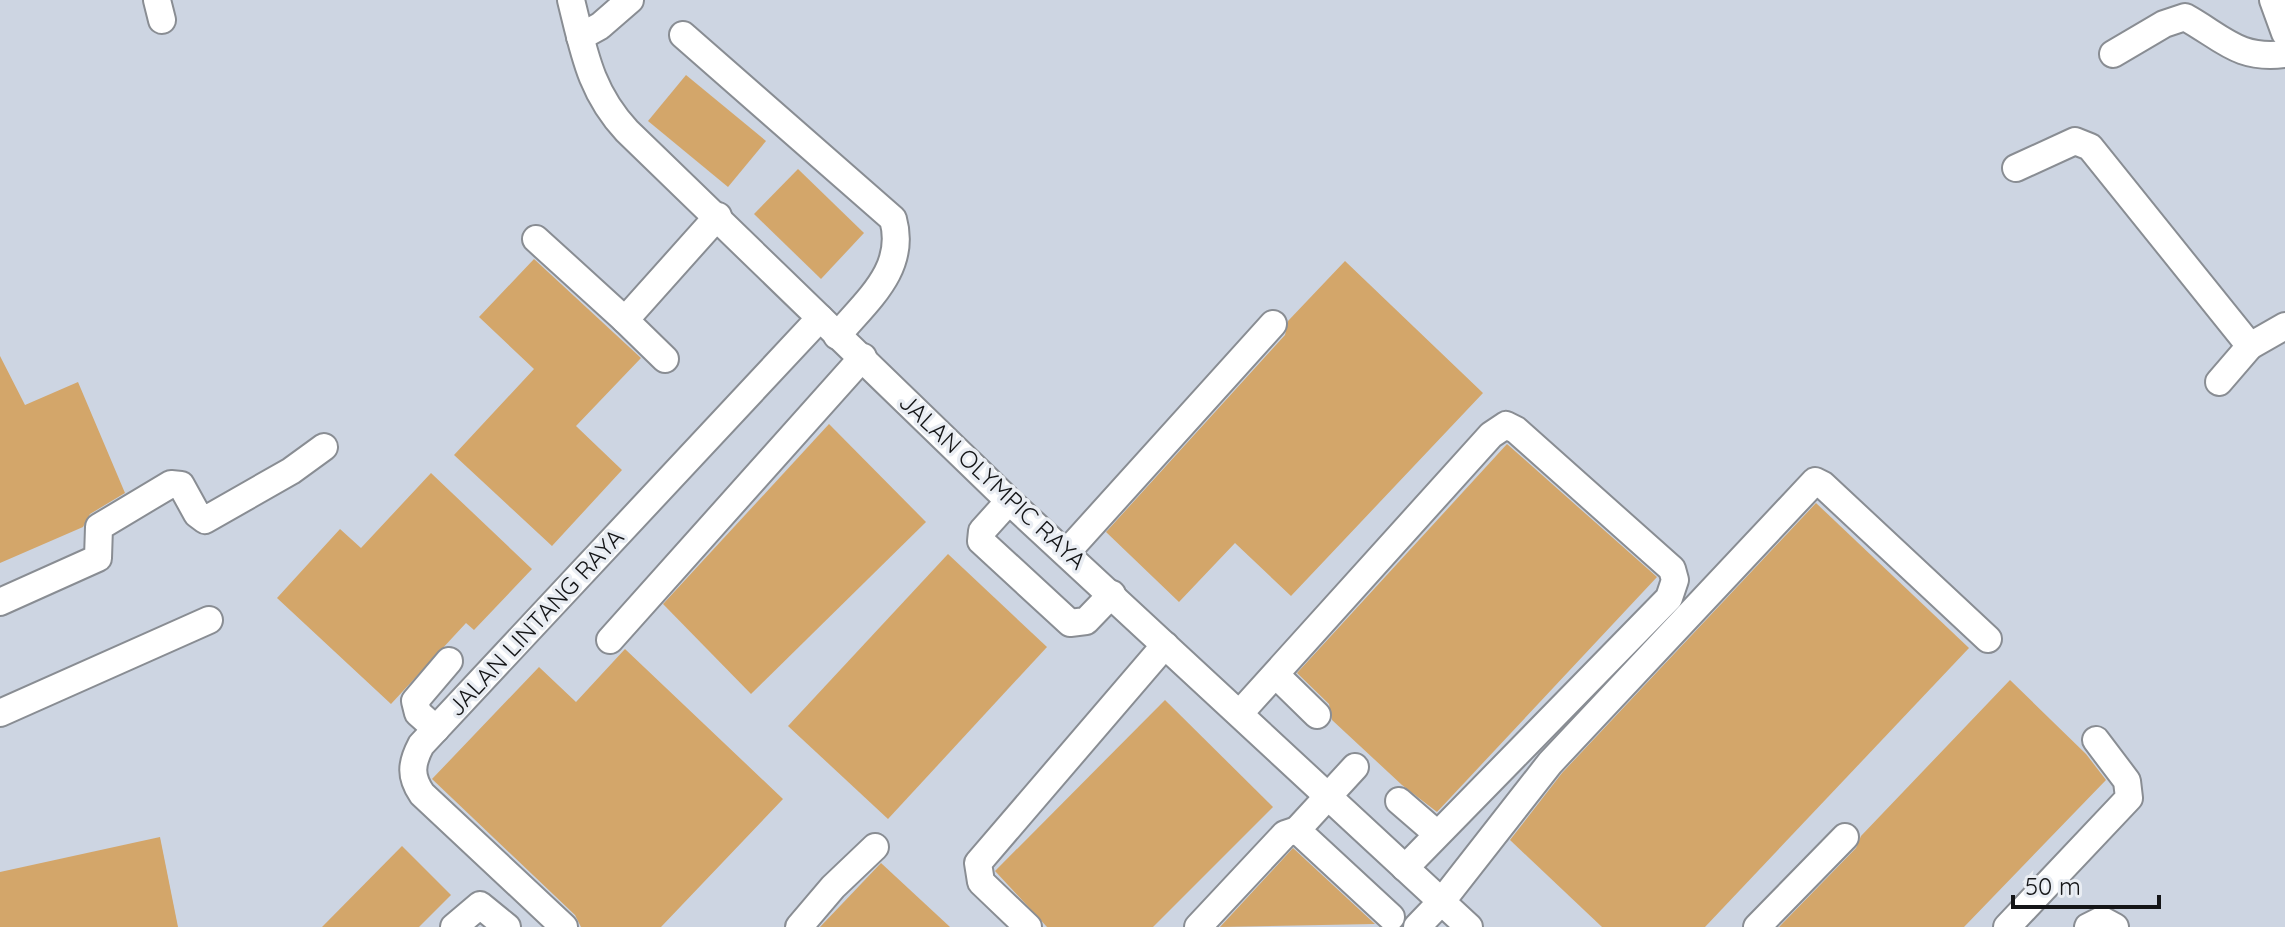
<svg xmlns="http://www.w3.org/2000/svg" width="2285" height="927" font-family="Quicksand,sans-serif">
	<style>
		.built { fill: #cdd5e2 }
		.building { fill: #d3a66a }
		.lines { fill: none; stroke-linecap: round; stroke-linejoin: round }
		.minor-casing { stroke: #898d93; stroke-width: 30 }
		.minor { stroke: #fff; stroke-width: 26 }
		.labels { text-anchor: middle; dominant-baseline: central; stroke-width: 7; stroke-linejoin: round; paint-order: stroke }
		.street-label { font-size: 24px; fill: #141517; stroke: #e9edf3 }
	</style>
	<rect width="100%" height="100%" fill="#dce0e6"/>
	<!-- built -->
	<rect class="built" x="0" y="0" width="2285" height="927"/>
	<!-- building -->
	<g class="building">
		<path d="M686 75 766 141 728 187 648 121Z"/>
		<path d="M798 169 864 233 821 279 754 214Z"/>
		<path d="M534 259 641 358 576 426 622 470 552 546 454 455 534 369 479 317Z"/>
		<path d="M1345 261 1483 393 1291 596 1235 543 1179 602 1106 532 1285 335 1288 321Z"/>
		<path d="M0 356 25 405 78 382 125 493 90 514 83 527 0 563Z"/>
		<path d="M829 424 926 522 751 694 663 604Z"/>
		<path d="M1507 444 1657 577 1437 812 1402 785 1332 720 1329 704 1297 673Z"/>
		<path d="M431 473 532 569 474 630 466 623 391 704 277 598 340 529 361 548Z"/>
		<path d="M1816 503 1969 648 1705 927H1602L1510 840 1562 773Z"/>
		<path d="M948 554 1047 647 888 819 788 726Z"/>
		<path d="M625 649 783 799 661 927H581L575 915 432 779 539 667 576 702Z"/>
		<path d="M2010 680 2086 754 2106 780 1964 927H1779L1856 848 1861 836Z"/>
		<path d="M1165 700 1273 807 1153 927H1047L995 871Z"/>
		<path d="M160 837 178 927H0V872Z"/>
		<path d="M402 846 451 895 419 927H322Z"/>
		<path d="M1293 848 1375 924 1220 927Z"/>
		<path d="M881 863 950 927H820Z"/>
	</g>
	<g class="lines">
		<defs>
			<g id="minor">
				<path d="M157 0 162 20"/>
				<path d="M571 0C584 52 590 91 627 131L1009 501 1469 927"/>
				<path d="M2273 0 2285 33"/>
				<path d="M683 35 893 219C907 269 867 300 837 336"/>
				<path d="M580 37 600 26 630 0"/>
				<path d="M2113 54 2164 24 2185 17C2223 38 2238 60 2285 54"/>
				<path d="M2016 168 2075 141 2090 147 2250 346 2285 326"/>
				<path d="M536 239 625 320 718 216"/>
				<path d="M625 320 665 359"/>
				<path d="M2219 382 2250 346"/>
				<path d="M1009 501 982 531 981 541 1070 623 1086 621 1112 594"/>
				<path d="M1067 552 1273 324"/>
				<path d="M0 602 98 558 99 527 171 484 181 485 197 514 205 520 291 471 324 447"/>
				<path d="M610 640 863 357"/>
				<path d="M1276 675 1317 715"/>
				<path d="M0 713 209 620"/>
				<path d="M1240 713 1491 435 1506 425 1516 430 1672 569 1675 580 1669 598 1405 868"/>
				<path d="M436 729 418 713 415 701 449 661"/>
				<path d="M1355 767 1297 830 1391 917"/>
				<path d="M1399 801 1436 833"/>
				<path d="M454 927 480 905 507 927"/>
				<path d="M564 927 422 794C410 776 411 764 421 745L820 318"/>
				<path d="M799 927 833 887 875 847"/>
				<path d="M1028 927 981 882 978 863 1165 645"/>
				<path d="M1198 927 1285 834 1297 830"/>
				<path d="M1417 927 1442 901 1550 763 1815 481 1823 485 1988 639"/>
				<path d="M1757 927 1845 837"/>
				<path d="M2007 927 2129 798 2127 781 2096 740"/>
				<path d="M2088 927 2102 920 2115 927"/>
			</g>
		</defs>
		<!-- minor casing -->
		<use href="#minor" class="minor-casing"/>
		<!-- minor -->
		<use href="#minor" class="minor"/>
	</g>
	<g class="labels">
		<!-- street labels -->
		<g class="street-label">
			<text transform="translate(993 481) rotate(43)">JALAN OLYMPIC RAYA</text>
			<text transform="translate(535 622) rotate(-47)">JALAN LINTANG RAYA</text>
		</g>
	</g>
	<!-- scale -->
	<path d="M2013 895v12h146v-12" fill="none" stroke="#141517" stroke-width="4"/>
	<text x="2025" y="895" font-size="24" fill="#141517" stroke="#e9edf3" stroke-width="6" paint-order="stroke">50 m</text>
</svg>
